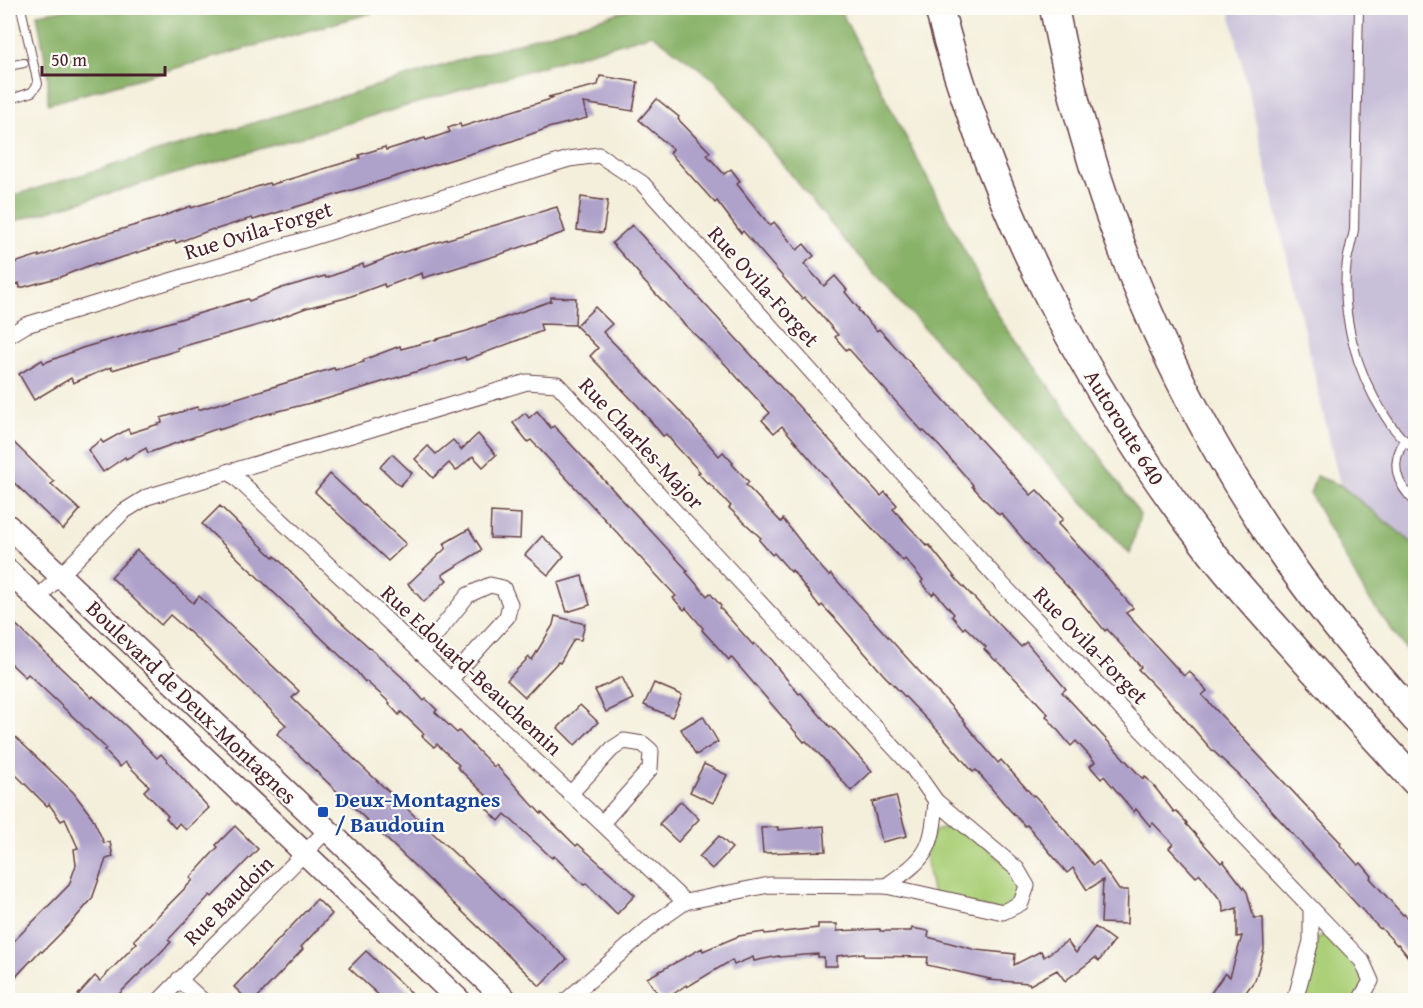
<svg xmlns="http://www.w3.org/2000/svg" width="1423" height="1008" font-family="'Gentium Book Plus',serif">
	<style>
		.industrial { fill: #c8bfd8 }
		.green { fill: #acd079; stroke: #7b7852; stroke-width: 1.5 }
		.forest { fill: #89b269; stroke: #6a684a; stroke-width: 1.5 }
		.building { fill: #aea1ca }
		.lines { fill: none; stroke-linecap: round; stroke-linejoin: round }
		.lane-casing { stroke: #643e45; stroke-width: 10 }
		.street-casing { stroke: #643e45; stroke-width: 17 }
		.secondary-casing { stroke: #643e45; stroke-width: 25 }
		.highway-casing { stroke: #643e45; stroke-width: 31 }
		.lane { stroke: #fff; stroke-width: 8 }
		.street { stroke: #fff; stroke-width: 15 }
		.secondary { stroke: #fff; stroke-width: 22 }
		.highway { stroke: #fff; stroke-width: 28 }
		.transit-dot { fill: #1a4fb4; stroke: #fdfcf7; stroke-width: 2 }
		.labels { text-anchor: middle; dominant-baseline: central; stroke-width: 4.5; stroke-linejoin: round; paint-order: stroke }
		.street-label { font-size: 22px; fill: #4a1f2b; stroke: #fdfcf7 }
		.transit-label { font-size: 22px; font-weight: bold; fill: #164399; stroke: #fdfcf7; text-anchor: start }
	</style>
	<rect width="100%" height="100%" fill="#fdfcf7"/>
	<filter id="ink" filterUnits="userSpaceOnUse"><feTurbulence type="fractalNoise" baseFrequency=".0167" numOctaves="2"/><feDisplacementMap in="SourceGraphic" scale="12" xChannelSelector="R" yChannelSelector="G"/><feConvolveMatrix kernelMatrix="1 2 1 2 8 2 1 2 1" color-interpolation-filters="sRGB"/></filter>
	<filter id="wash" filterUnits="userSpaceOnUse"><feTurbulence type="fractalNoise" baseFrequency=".008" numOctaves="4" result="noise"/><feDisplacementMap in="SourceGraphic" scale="24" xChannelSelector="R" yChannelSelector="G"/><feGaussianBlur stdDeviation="1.35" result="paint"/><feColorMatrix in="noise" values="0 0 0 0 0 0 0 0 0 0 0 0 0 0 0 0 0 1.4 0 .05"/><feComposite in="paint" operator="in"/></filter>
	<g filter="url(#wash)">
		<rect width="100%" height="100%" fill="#f4efdb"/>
		<!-- industrial -->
		<path class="industrial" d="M1229 8H1415V545L1340 485Z"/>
		<!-- green -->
		<g class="green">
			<path d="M964 824 1027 886 1003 912 933 896 925 854 934 831Z"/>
			<path d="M1328 933 1371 981 1360 1000H1301L1311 941Z"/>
		</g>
		<!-- forest -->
		<g class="forest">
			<path d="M74 8H389L48 104V75L37 14Z"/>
			<path d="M634 8H839L1000 319 1102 459 1140 515 1130 554 843 239 715 80 652 34 8 223V197Z"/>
			<path d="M1316 476 1340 485 1415 545V661L1366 595 1310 494Z"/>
		</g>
		<g id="blocks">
			<!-- building -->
			<g class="building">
				<path d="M600 76 638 82 633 111 583 103 587 118 548 128 509 142 253 220 252 218 214 230 213 229 176 243 175 241 97 265 96 263 60 277 20 288 19 283 8 288V265L39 255V257L76 243 166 216V215L191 206V208L269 183 270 185 360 158 359 155 385 147 386 150 425 138 426 140 450 132 448 128 460 124 461 127 554 98 548 97 598 85Z"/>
				<path d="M657 99 679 117 678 119 710 152 707 155 724 174 731 169 740 181 737 184 770 226 774 222 797 250 804 244 814 256 804 264 824 286 835 276 847 290 845 292 859 309 858 310 877 331 879 329 1031 495 1037 490 1052 506 1063 519 1058 524 1107 577 1133 608 1126 613 1184 676 1189 671 1207 691 1202 695 1341 843 1340 845 1358 865 1361 863 1372 876 1370 878 1403 915 1404 914 1416 926V967L1398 944 1397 945 1381 928 1380 929 1349 896 1239 775 1211 749 1170 702 1138 669 1141 667 1107 629 1105 631 1077 597 1046 564 1045 565 1001 513 999 515 972 486 973 485 940 447 924 431 923 432 848 348 846 350 835 337 838 335 820 314 804 297 802 299 743 231 741 233 717 201 715 203 670 153 673 149 639 120Z"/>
				<path d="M581 197 608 201 603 233 577 230Z"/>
				<path d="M557 207 565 232 501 254 423 278 422 273 385 287 384 284 346 298 306 308 269 322 177 348 178 350 139 362 112 370 111 367 73 383 71 378 34 400 19 374 42 360 44 363 82 348 248 299 249 301 282 288 325 276 326 278 363 264 364 267 397 254Z"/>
				<path d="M632 225 881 496 885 492 897 505 893 509 927 546 929 545 957 580 1021 647 1026 642 1066 689 1062 692 1143 779 1145 776 1157 790 1174 812 1176 811 1187 823 1186 824 1221 863 1223 861 1247 892 1254 918H1263L1264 950 1255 980 1240 1000H1206L1225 973 1230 977 1242 936 1237 937V908L1224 912 1222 902 1200 874 1196 877 1169 848 1173 844 1153 823 1150 826 1136 809 1134 812 1104 776 1101 779 1090 766 1095 762 1076 741 1071 746 1046 716 1048 714 1028 692 997 660 996 661 984 649 986 647 965 627 963 629 952 616 954 614 935 592 932 595 921 582 923 580 905 559 903 561 841 495 782 426 774 433 762 420 770 413 725 364 685 325 639 276 640 275 612 243Z"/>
				<path d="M551 297 576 298 575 325 540 324 542 331 466 360 465 357 326 399 263 415 219 430V428L148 453 146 448 126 459 125 457 103 472 88 450 101 440 103 443 128 429 130 433 162 423 161 418 197 407 198 410 334 368 335 370 364 362 363 360 400 346 401 349 467 331 551 301Z"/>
				<path d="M595 307 612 324 603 332 677 408 719 456 723 452 733 463 732 464 749 482 746 485 781 522 783 519 814 559 829 576 831 574 966 723 965 724 998 763 1001 760 1033 796 1034 795 1050 812 1093 865 1099 861 1119 890H1128L1127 924 1101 923 1103 880 1087 890 1073 868 1067 873 1027 825 1025 826 1008 808 976 770 973 772 939 732 883 674 838 622 822 605 820 607 792 570 791 572 774 553 772 555 759 540 761 538 729 508 731 506 709 483 708 484 698 473 700 472 676 446 666 434 663 436 638 406 590 356 598 348 576 326Z"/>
				<path d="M537 411 551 428 554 426 688 571 686 572 707 596 710 593 721 606 720 608 753 645 754 643 771 660 799 694 801 693 830 727 831 726 872 771 851 791 822 757 806 741 804 742 731 657 729 660 714 643 702 630 703 628 686 608 684 610 673 598 676 596 531 440 528 442 513 423 525 413 529 418Z"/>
				<path d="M478 434 496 455 483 467 473 456 456 471 449 463 433 478 415 459 428 446 436 454 453 440 461 450Z"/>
				<path d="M8 437 54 482 51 484 80 510 63 530 8 477Z"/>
				<path d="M392 454 412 473 400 486 380 467Z"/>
				<path d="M330 474 406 544 388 561 315 492Z"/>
				<path d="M220 506 274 558 275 556 341 622 402 677 424 701 426 699 437 710 435 712 457 733 459 731 494 767 496 765 541 814 542 812 576 846 578 844 635 895 617 914 586 883 584 885 554 856 552 858 505 814 499 821 487 809 494 803 457 767 459 765 437 744 434 747 422 736 424 734 401 712 399 715 389 704 390 703 366 681 365 682 356 671 202 524Z"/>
				<path d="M491 512 521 514 520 539 490 538Z"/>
				<path d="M469 529 482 550 442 575 447 580 424 602 408 584 446 548 443 544Z"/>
				<path d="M542 536 564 556 548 575 525 555Z"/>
				<path d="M137 550 193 603 199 596 299 691 292 698 355 760 567 959 540 986 277 734 286 725 195 637 170 615 161 625 111 577Z"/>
				<path d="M582 576 590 605 567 612 558 583Z"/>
				<path d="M555 616 585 624 581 640 574 639 560 663 558 662 525 697 507 680 529 657 532 660 553 625Z"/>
				<path d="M8 617 92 698 93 696 127 727 157 758 161 754 209 808 186 830 179 823 175 828 166 818 168 816 144 791 149 786 125 762 120 767 104 750 106 748 28 674 25 677 8 661Z"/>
				<path d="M622 677 633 699 606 712 595 690Z"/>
				<path d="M654 683 682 695 672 717 644 705Z"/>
				<path d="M580 705 598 722 575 745 558 728Z"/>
				<path d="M703 716 718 742 696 755 681 729Z"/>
				<path d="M8 730 73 792 92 817 104 843 110 842 113 857 106 859 92 899 70 924 42 952 40 951 8 985V947L69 885 76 865 74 849 78 848 65 819 61 821 49 804 47 806 8 767Z"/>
				<path d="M704 764 727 775 713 803 690 792Z"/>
				<path d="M896 796 907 836 882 842 872 802Z"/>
				<path d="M681 801 699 819 678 842 659 824Z"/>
				<path d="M235 826 258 849 212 897 210 895 168 940 171 942 113 1000H85L78 995 95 976 100 981 137 943 134 940 193 880 190 878 218 847 216 845Z"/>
				<path d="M824 826 826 851 763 853 761 828 778 827V830Z"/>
				<path d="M719 836 732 848 712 869 699 857Z"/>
				<path d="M317 899 332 914 301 947 303 949 255 1000H248L234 987Z"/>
				<path d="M818 924H837V931L880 929V931H911L912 928 929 931 928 937 976 950 1015 954 1014 965 1041 951 1044 957 1067 941 1076 953 1095 927 1114 941 1099 961 1095 958 1065 981 1057 970 1030 985 1029 983 988 980 990 979 927 965 928 957 864 956V953L837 956V966H824V957H818V954L779 957V956L754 961 753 957 734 965 732 960 687 987 686 985 665 1000H662L647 978 702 948 703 951 739 936 764 932 765 934 818 928Z"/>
				<path d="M366 951 411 993 403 1000H384L349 968Z"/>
			</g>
		</g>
	</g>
	<g filter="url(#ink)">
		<use href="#blocks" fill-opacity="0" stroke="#643e45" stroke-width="1.5"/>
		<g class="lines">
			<defs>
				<g id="lane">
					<path d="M1359 8 1354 230C1352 240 1349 251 1347 261 1340 314 1356 372 1385 416 1393 430 1404 440 1416 451"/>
					<path d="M8 66 24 63"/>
					<path d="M8 100 32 92 38 84 21 8"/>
					<path d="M1405 440C1389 464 1396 484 1416 503"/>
				</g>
				<g id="street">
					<path d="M8 336 26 325 569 159 599 155 642 183 1002 584 1362 961 1371 981 1360 1000"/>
					<path d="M229 471 685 902"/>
					<path d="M37 599 123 512 147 497 527 382 557 384 912 767 936 801 1017 869 1027 886 1021 903 1003 912 886 886 769 885 685 902 655 923 567 1000"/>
					<path d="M421 653 468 595 490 585 503 588 510 604 507 617 450 680"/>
					<path d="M570 794 612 749 624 741 643 744 651 751 650 769 602 823"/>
					<path d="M886 886C927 857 932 852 936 801"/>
					<path d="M179 979 202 1000"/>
					<path d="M160 1000 327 830"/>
					<path d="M1293 1000 1297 993 1311 941V909"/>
				</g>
				<g id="secondary">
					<path d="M8 526 506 1000"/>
					<path d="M8 571 459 1000"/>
				</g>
				<g id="highway">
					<path d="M939 8C989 201 1085 389 1207 547 1236 585 1269 620 1301 656 1339 698 1377 740 1416 782"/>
					<path d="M1054 8C1092 206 1171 394 1287 560 1326 616 1370 668 1416 719"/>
				</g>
			</defs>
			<!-- lane casing -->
			<use href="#lane" class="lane-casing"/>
			<!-- street casing -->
			<use href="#street" class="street-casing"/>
			<!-- secondary casing -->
			<use href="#secondary" class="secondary-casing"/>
			<!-- highway casing -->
			<use href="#highway" class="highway-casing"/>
			<!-- lane -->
			<use href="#lane" class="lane"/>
			<!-- street -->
			<use href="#street" class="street"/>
			<!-- secondary -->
			<use href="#secondary" class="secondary"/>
			<!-- highway -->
			<use href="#highway" class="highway"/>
		</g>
	</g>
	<!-- markers -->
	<rect class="transit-dot" x="317" y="806" width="12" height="12" rx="3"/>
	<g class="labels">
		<!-- street labels -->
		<g class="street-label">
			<text transform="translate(258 230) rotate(-17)">Rue Ovila-Forget</text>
			<text transform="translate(764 286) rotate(48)">Rue Ovila-Forget</text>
			<text transform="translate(1125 427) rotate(58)">Autoroute 640</text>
			<text transform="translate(642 443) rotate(47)">Rue Charles-Major</text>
			<text transform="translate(1091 645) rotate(46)">Rue Ovila-Forget</text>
			<text transform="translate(472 670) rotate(43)">Rue Edouard-Beauchemin</text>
			<text transform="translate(192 702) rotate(44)">Boulevard de Deux-Montagnes</text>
			<text transform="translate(228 900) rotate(-45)">Rue Baudoin</text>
		</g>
		<!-- transit labels -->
		<g class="transit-label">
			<text x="335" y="799">Deux-Montagnes<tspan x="335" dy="25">/ Baudouin</tspan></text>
		</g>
	</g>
	<!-- margin -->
	<rect width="1423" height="1008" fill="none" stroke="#fdfcf7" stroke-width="30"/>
	<!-- scale -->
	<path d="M42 66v9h123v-9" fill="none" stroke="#4a1f2b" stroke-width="3"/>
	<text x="51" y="66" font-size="18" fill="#4a1f2b" stroke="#fdfcf7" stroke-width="4.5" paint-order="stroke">50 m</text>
</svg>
